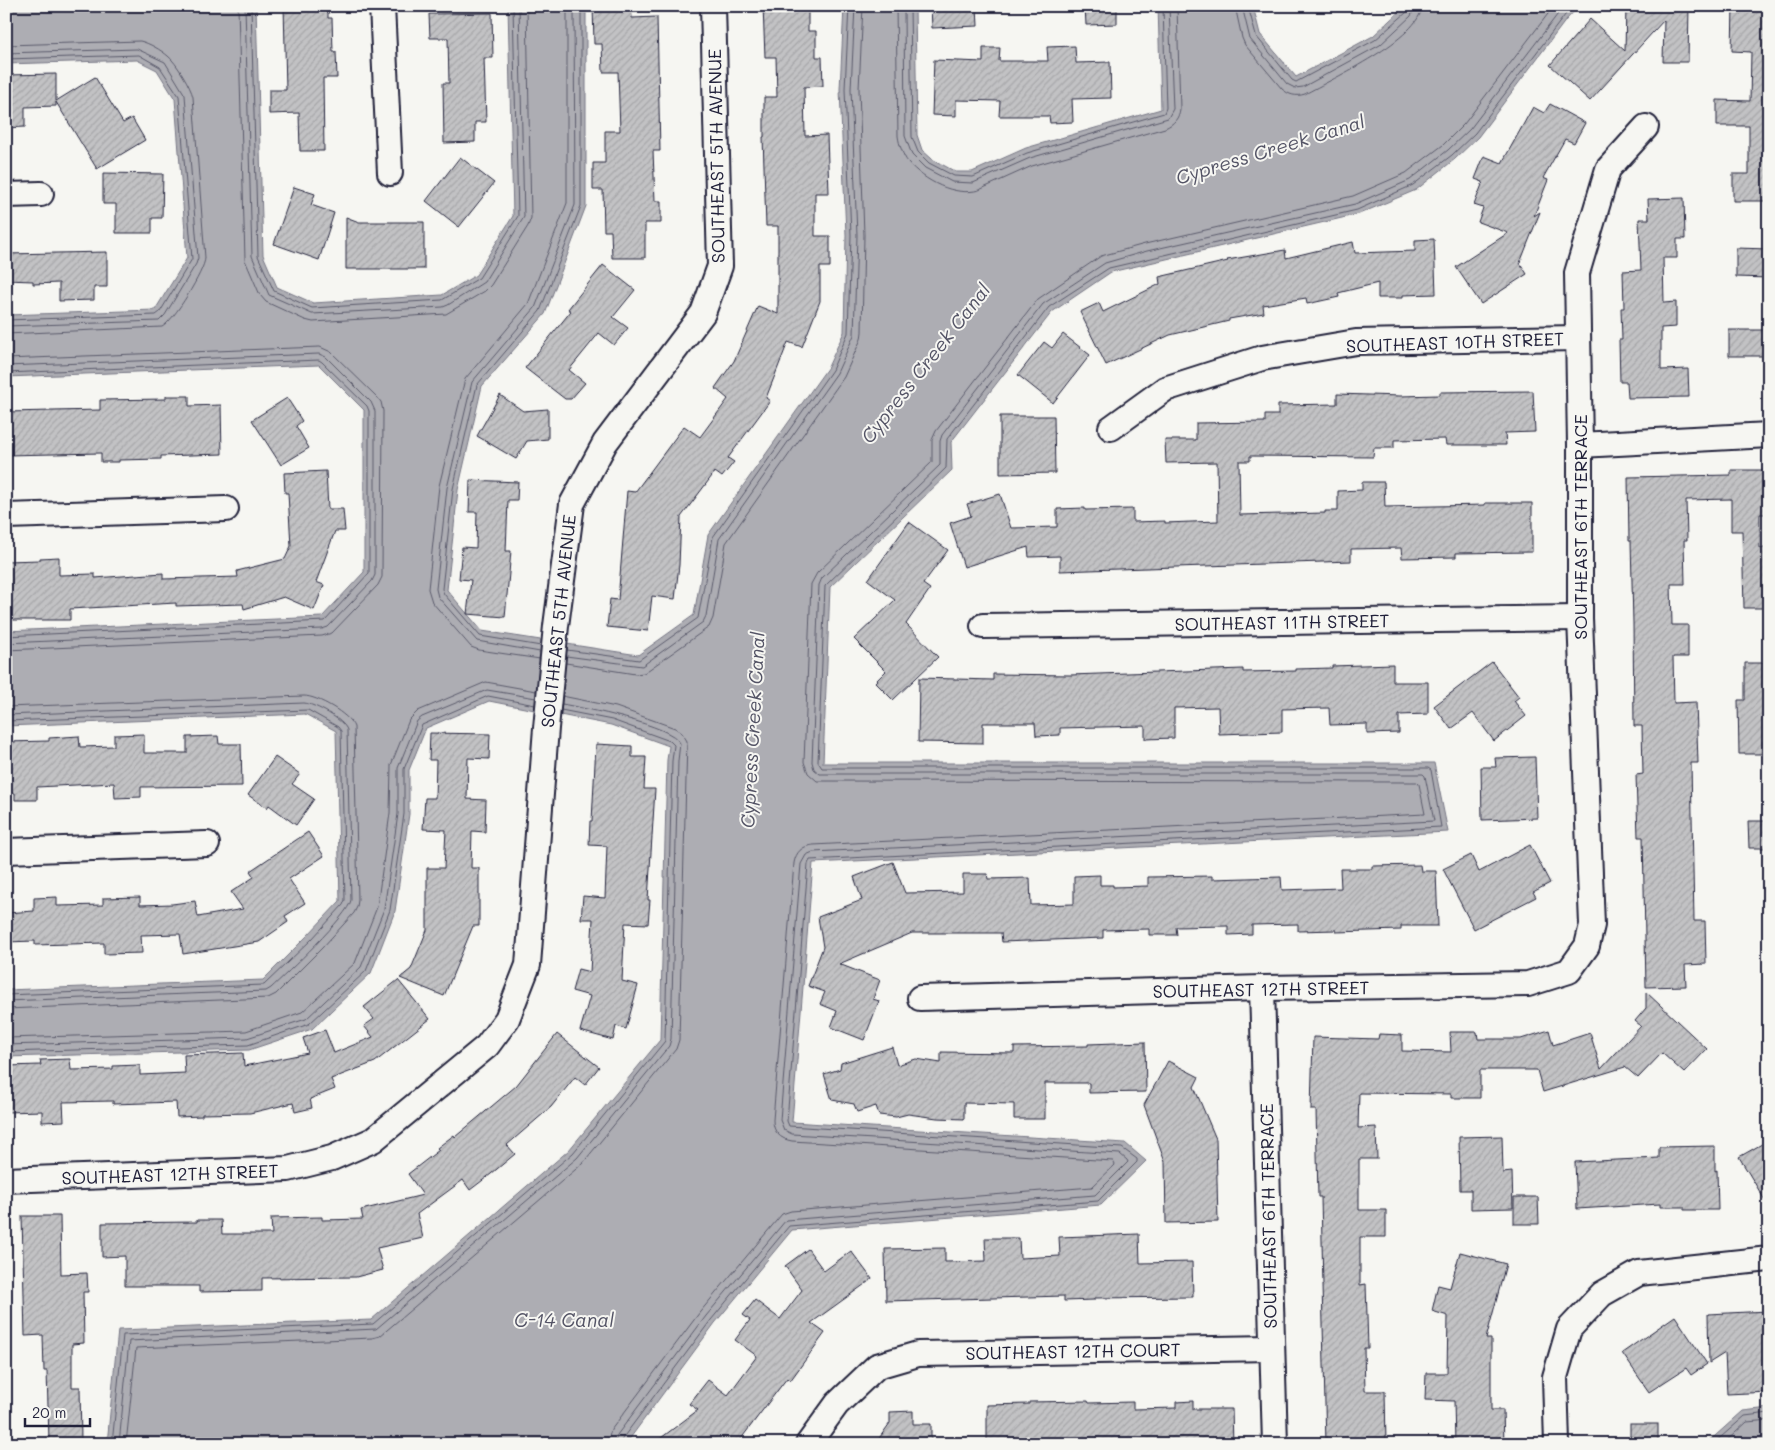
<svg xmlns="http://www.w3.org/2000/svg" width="1775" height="1450" font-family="Mali,sans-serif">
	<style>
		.water { fill: #adadb3; stroke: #757583 }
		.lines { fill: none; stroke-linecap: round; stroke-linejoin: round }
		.shore { stroke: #5a5a6b; stroke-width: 1 }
		.building { fill: url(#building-hatch); stroke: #22223b }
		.minor-casing { stroke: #22223b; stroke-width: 28 }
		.minor { stroke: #f6f6f2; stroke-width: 24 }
		.labels { text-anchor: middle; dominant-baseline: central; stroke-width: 4; stroke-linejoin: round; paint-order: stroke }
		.street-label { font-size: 18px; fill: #22223b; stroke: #f6f6f2 }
		.water-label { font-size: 19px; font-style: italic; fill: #535365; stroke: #f6f6f2 }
	</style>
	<defs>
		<pattern id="building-hatch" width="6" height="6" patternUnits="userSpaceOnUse" patternTransform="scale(1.25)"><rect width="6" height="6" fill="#c2c2c4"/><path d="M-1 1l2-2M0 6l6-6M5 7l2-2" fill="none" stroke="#a6a6a9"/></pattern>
	</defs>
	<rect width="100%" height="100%" fill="#f6f6f2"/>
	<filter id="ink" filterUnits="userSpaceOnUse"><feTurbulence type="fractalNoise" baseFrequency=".02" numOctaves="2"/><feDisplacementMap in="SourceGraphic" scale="10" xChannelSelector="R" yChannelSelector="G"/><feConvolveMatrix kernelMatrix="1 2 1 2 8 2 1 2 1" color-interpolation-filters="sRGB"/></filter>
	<g filter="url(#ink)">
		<!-- water -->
		<g class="water">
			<path d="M6 6H256L263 255 277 287 313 303 442 295 476 275 513 216 508 6H586V206L545 314 482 386 458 490 447 590 482 631 638 655 694 615 708 535 828 367 844 332 846 235 840 89 844 6H915L917 135 922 150 932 159 956 172H972L1026 148 1161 109 1158 6H1253L1260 34 1296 77 1373 36 1405 6H1579L1566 20 1478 137 1455 159 1416 190 1359 214 1111 272 1052 312 951 442 952 470 830 587 823 763H1434L1448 832 813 863 792 1122 1125 1143 1146 1161 1101 1205 792 1230 715 1323 628 1441 622 1444H107L118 1330 371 1320 569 1150 660 1040 667 760 669 746 611 725 489 701 426 728 409 770V814L395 911 371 973 312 1029 249 1050 6 1057V990L263 980 308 935 340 901 336 731 305 714 6 726V631L322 617 364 572V410L319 365 6 377V315L155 310 187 258 175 99 157 70 137 60 6 64Z"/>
			<path d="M1769 1408V1444H1706L1743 1411Z"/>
		</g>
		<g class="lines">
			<!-- shore -->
			<g class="shore">
				<path d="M238 6 245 260 260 295 266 302 305 320 313 322 446 314 485 291 491 285 528 226 531 218 527 6"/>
				<path d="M245 6 252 256 269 295 312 314 443 307 448 305 484 282 524 217 519 6"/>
				<path d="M251 6 258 256 274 291 312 308 442 300 479 278 518 216 513 6"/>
				<path d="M896 6 898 136C899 144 903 156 908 162 924 181 955 197 979 190L1032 166 1165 128C1174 124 1179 118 1180 109L1177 6"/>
				<path d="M904 6 905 136 912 155 925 168 952 182 973 183 1030 158 1168 118 1173 109 1169 6"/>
				<path d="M910 6 912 137 918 152 929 163 954 176 973 177 1027 153 1164 113 1166 108 1163 6"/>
				<path d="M1235 6 1242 38 1245 45 1282 89C1289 95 1296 97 1305 94 1332 79 1421 38 1422 6"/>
				<path d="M1242 6 1250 39 1287 84 1295 88 1303 87 1380 45 1411 16 1415 6"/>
				<path d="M1248 6 1256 36 1292 80 1296 82 1375 40 1407 12 1408 6"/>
				<path d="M6 45 140 41C149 43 161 50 168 56 176 62 191 87 193 97L205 258C205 270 173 322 162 327L6 334"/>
				<path d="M6 53 137 49 165 62 185 95 198 258 196 264 165 315 159 321 6 326"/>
				<path d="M6 59 139 55 160 67 179 96 192 259 160 312 156 315 6 320"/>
				<path d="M6 359 320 347 331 352 377 397 381 402 383 411 382 577 378 585 332 633 322 636 6 650"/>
				<path d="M6 366 319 354 326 357 371 402 375 411V575L372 581 328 627 322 629 6 643"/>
				<path d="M6 373 319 360 322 362 367 406 369 411V573L325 621 6 636"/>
				<path d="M541 646 480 636 444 594 442 589 453 489 477 385 540 311 581 206V6"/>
				<path d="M567 650 639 660 698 618 713 537 832 370 848 333 851 235 845 89 849 6"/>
				<path d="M540 652 477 641 438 597 436 589 447 488 472 382 535 308 575 205 574 6"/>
				<path d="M566 656 642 666 703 622 706 616 719 539 837 373 854 335 857 235 851 89 855 6"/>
				<path d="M540 659 479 650 471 647 432 602 428 589 439 486 465 379 528 304 567 203V6"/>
				<path d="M566 663 635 674 644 673 709 627 713 618 726 543 844 377 861 339 862 332 864 235 859 89 863 6"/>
				<path d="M6 707 304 696C317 696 349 714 354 727L358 900 357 907 354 913 322 948 276 994 268 998 6 1009"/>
				<path d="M6 715 304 703C315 704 344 720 347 730L351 900C349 915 286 974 271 988L266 991 6 1001"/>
				<path d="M6 721 308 710 338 727 341 731 345 900 343 905 312 939 264 985 6 995"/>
				<path d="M6 1038 246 1031 302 1012 355 963 377 907 390 813 391 765 409 720 418 711 486 682 536 691"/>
				<path d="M6 1045 247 1038 306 1019 361 967 384 909 398 814V768L417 721 422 717 487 690 536 698"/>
				<path d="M6 1052 248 1045 309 1024 366 971 390 910 404 814V769L422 725 488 696 535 705"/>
				<path d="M112 1444 123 1335 373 1324 573 1153 665 1041 672 761 674 745 670 741 612 720 561 710"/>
				<path d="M119 1444 129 1341 376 1329 577 1158 669 1046 671 1039 678 761 680 743C672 725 583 708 562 704"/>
				<path d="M126 1444 136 1348 372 1338 380 1336 582 1164 676 1049 679 1040 687 741 682 733 675 728 616 707 562 696"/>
				<path d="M607 1444 611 1430 700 1312 782 1214 791 1211 1092 1187 1115 1165 1113 1161 792 1141C780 1139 773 1132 773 1120L794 863C796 852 802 846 813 845L1425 814 1419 784 1417 782 817 781 808 773 804 762 811 584 817 573 932 462V440L936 431 1038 299 1101 256 1145 244 1353 196 1406 173 1443 145 1464 124 1554 6"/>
				<path d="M615 1444 617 1435 706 1316 786 1220 1095 1195 1128 1162 1127 1160 1120 1154 792 1134 784 1130 780 1120 801 864 806 855 813 852 1434 821 1425 776 1423 774H820L814 769 812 762 819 585 822 578 940 465V441L942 435 1043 304 1105 263 1147 251 1355 204 1410 180 1448 150 1470 129 1564 6"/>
				<path d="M621 1444 622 1439 711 1320 789 1226 1098 1201 1137 1162V1159L1122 1148 789 1126 787 1121 808 864 810 860 1441 827 1431 770 1428 768H822L818 762 825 586 946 468 947 439 1049 307 1109 268 1357 210 1413 185 1452 155 1475 133 1572 6"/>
				<path d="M1713 1444 1745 1416 1769 1413"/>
				<path d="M1723 1444 1747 1422 1769 1420"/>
			</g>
		</g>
		<!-- building -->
		<g class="building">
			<path d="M284 6H328V18H332L333 52H336L337 78H323L324 151H300L299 113 269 114V90H286Z"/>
			<path d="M593 6H631L632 18 657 17 660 151H653L655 201H661V223H645V258H612L611 231H604L603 190H593V163H605V131H620L618 72H603L602 44H594Z"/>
			<path d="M763 6H808V31H816V57H822L823 86 804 87 805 136 827 135 829 193H815V236H830V267H820V301L802 347 788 342 766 398 770 401 728 458 734 462 722 477 715 472 681 517 679 565 675 599 652 596 648 631 607 627 610 599 618 600 627 491 635 492 684 426 700 437 728 399 715 388 734 361 758 306 778 314V226H766L763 137H764V97H777L776 57H765Z"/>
			<path d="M931 6H977L978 26 932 28Z"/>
			<path d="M1085 6H1117V24L1086 25Z"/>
			<path d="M1626 6H1689L1688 62H1663L1664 20 1590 101 1550 65 1590 19 1625 51Z"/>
			<path d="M1733 6H1769V201H1733V174H1749V126H1717V100L1750 101 1751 52 1732 51Z"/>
			<path d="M492 13 493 58H484L486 122H475V142L444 143 443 83H449L448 38H430L429 14Z"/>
			<path d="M1075 46 1076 63 1110 62 1111 98 1072 99 1073 122 1050 123 1049 116H999L1000 101 956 100V116L932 115 934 60 983 62V48H1000L999 61H1048L1047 47Z"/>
			<path d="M56 74V101L95 77 123 123 132 118 145 140 97 169 56 102V106L25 107V127L6 128V75Z"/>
			<path d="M1550 104 1585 123 1574 143 1565 139 1543 178 1548 180 1534 216 1540 212 1520 263 1527 274 1481 304 1456 267 1508 233 1478 222 1483 208 1474 205 1483 182 1475 179 1484 156 1502 163 1533 107 1544 113Z"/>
			<path d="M460 157 494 183 459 227 426 201Z"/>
			<path d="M103 173 163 174 162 218H152V233H116V204H103Z"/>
			<path d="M294 187 315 194 311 205 334 213 319 260 274 244Z"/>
			<path d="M1684 198 1685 239H1677V258H1663L1664 303 1676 302V327L1661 328V370L1688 369 1689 397 1628 398 1627 382H1620L1619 340H1622L1621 308H1624L1623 271 1641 270 1639 219H1649L1648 199Z"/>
			<path d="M346 217 359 222H424V269H346Z"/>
			<path d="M1434 239 1436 294 1403 295V298H1378V283L1338 293 1339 297 1307 304 1306 298 1263 305 1264 313 1229 319V321L1170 335 1106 365 1080 312 1099 303 1103 312 1160 284 1159 277 1228 261 1227 260 1285 250 1286 258 1353 242 1355 253 1415 251V240Z"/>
			<path d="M1736 248 1769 249V278L1736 277Z"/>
			<path d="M107 252V287H94V300L59 301V283L33 284V281L6 280V254Z"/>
			<path d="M603 265 635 290 613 317 628 328 614 345 599 333 569 370 585 383 571 399H565L525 368 571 311 568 309Z"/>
			<rect x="1729" y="330" width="40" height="26"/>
			<path d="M1063 334 1090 355 1053 403 1018 375 1044 342 1052 348Z"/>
			<path d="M1533 391 1535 432 1505 433 1506 445H1446L1445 439 1394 440V448H1374L1373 457 1250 456V461H1239L1240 515 1325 513V511H1338V491L1362 490V482H1384L1385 507 1485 505V503H1532V552L1456 553V557L1402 558 1401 548 1351 549V561L1060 571V556L1029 557 1028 547 964 567 950 523 971 516 967 504 1000 494 1011 528 1057 527V509L1085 508V510L1133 509V522L1165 521V523L1218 521 1217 462 1166 463 1165 440H1196V423L1265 422V415H1278V405L1337 404V394L1400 396 1440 395V392Z"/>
			<path d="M500 395 523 411 548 409V439L527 441 516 459 477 436Z"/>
			<path d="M166 396H189V406L221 405 222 454 161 456V459L119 460V462H101V453L6 455V412L100 410V400L166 399Z"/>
			<path d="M287 398 302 421 296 426 309 448 281 465 252 420Z"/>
			<path d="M1000 416H1054L1055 473 1000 474Z"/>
			<path d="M1731 470H1769V514H1760V548H1769V608H1744L1742 531H1731V499L1686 500 1687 540H1684L1685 584H1671L1672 625H1688V657H1673L1674 703 1696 702 1698 763H1691L1694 921H1705L1706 964 1685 965 1686 986 1646 987 1643 837H1638L1636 775 1643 774 1642 726H1634L1633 623 1631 541H1629L1628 477 1731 475Z"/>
			<path d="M326 471 328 509H343L345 531H335L316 582 324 585 314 610 284 597 244 609 243 604 176 606V603L70 609V620H6V561L40 560V558L59 557V575L95 574V578L163 573V579L238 577 237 571 285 559 291 546 288 493H285L284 473Z"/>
			<path d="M470 480 518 482 517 500H508L506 551H511L505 617 467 614 471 580 459 579 462 547 476 548 477 512H469Z"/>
			<path d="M909 522 948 550 923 584 930 589 906 624 938 657 893 700 875 682 886 671 854 639 895 600 868 580Z"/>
			<path d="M1492 662 1519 697 1514 701 1526 716 1494 741 1473 713 1451 729 1434 706Z"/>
			<path d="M1745 663H1769V741H1763V754H1739L1738 700H1745Z"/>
			<path d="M1393 664V682H1428V714L1399 715V733L1367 734V724L1330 725 1329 708 1282 709V732L1219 734 1218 707 1174 708V738L1145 739V726L1060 728V735L1036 736 1035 723H983V743L918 742 919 678 993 680V674L1070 675 1243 669V672L1296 671V669L1332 668V666Z"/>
			<path d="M430 733 490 734 489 759 468 758 467 799 486 800 485 832 472 831 471 868H479V926H473L444 996 400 978 411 969 427 930V868H444L446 830 423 829 425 798H435L436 760H429Z"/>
			<path d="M144 734V753H187V737L218 736 219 744H241L242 786 141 787V797L115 798 114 783 37 787V800H15V793H6V742L49 741V738L79 736 80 747 114 746V735Z"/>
			<path d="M596 744 632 746V757H646L644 789H655L648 900H650L648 924 625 923 622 981 638 985 626 1029 616 1026 613 1040 580 1031 590 996 572 991 578 969 590 972 593 919H581L583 896 605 898 607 846 589 845 590 821H592Z"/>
			<path d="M275 757 300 774 292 784 314 799 296 825 269 805 267 808 248 795Z"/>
			<path d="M1535 757 1537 818 1482 820 1481 767H1496L1495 758Z"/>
			<path d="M1748 821H1769V848H1749Z"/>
			<path d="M308 832 324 856 289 879 305 903 285 916 288 922 259 942 183 954 180 934 141 935 142 953 104 954V943L35 945V941L6 942V913L34 911V898L57 897V906L103 905V898L140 897V905L172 904 195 901 198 917 243 909 231 892 254 877 250 871Z"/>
			<path d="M1530 845 1550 883 1533 892 1536 897 1474 929 1443 869 1471 855 1479 872Z"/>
			<path d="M893 862 905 893 963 892V874H987L988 879 1030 878 1031 905 1074 904V876L1100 875V885H1113V887L1148 886V877L1212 876V879L1281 877 1282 890 1341 888 1340 869H1372V866L1420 865 1421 871H1436L1438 926H1401V930L1336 932V930L1298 931V924L1252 925V934L1228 935V926L1176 927 1177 935H1149V929L1103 930V938L1002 942 1001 933H912L839 964 880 980 873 999 879 1001 864 1040 831 1027 837 1011 820 1004 825 992 808 986 823 947 818 917 862 900 854 877Z"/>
			<path d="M398 980 430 1019 375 1062 331 1079 335 1089 310 1099 312 1108 295 1112 293 1103 250 1113 202 1114V1116L177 1117 176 1102 113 1104V1101L63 1102 64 1121 42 1122V1111L6 1112V1066L41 1065 40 1060 70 1059 71 1070 113 1069V1066L140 1065V1075L185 1073 184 1055 243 1053 244 1066 308 1053 303 1038 325 1030 334 1053 373 1037 364 1026 374 1019 364 1007Z"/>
			<path d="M1646 992 1707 1049 1684 1073 1662 1053 1638 1078 1625 1067 1543 1092 1537 1070H1480V1098H1451V1094L1359 1093 1358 1128 1376 1127 1377 1159H1359V1210H1386V1237H1360V1285L1366 1284 1368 1348H1364L1365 1391H1385L1386 1444H1326L1322 1285H1323L1321 1197H1318L1316 1110H1311L1313 1037 1378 1039 1379 1034 1402 1035V1051L1451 1052 1450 1032H1477L1478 1039H1521L1549 1030 1553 1045 1590 1033 1601 1069 1641 1026 1635 1021 1646 1008Z"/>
			<path d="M557 1034 599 1067 585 1085 575 1077 551 1107 507 1145 515 1154 491 1174 470 1190 463 1180 417 1214 423 1238 377 1248 383 1270 356 1277 262 1278V1291L199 1292V1286H125V1256L102 1257V1223L197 1222V1220H221L222 1234H272L271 1218 322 1217V1220L363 1219 361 1210 423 1195 408 1174 439 1150 437 1148 454 1135 455 1137 516 1086Z"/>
			<path d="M1145 1042 1146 1092 1089 1093V1083H1045V1119H1014V1104L964 1103V1119L937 1118 908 1114 896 1117 879 1115 876 1106 857 1112 854 1104 832 1100 824 1074 840 1069 841 1063 892 1047 897 1065 916 1059 941 1063V1052L1014 1053V1047L1088 1046V1044Z"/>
			<path d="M1168 1061 1199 1077 1194 1087 1216 1139 1218 1222 1166 1223 1165 1162 1144 1105Z"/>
			<path d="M1502 1136 1503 1173 1512 1172 1513 1208 1471 1209V1190H1460L1459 1137Z"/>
			<path d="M1769 1140V1207L1739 1157Z"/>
			<path d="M1715 1146V1171L1717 1170 1718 1210H1684V1207H1660V1204L1577 1209 1575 1162 1659 1158V1147Z"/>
			<path d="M1514 1197H1538L1539 1224H1514Z"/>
			<path d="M22 1216H60L61 1274 87 1273 88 1292H83L84 1343 72 1344V1387H80L81 1440 49 1441 47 1371H44L43 1335 25 1336Z"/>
			<path d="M1139 1234 1140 1263 1192 1262 1193 1297 1094 1298V1300L1064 1301V1296L886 1301 885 1249 945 1248V1262L986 1261 985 1238H1019L1020 1258 1060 1256 1059 1237Z"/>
			<path d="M808 1249 824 1271 851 1251 872 1279 811 1323 825 1333 790 1381 787 1378 737 1444H653L698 1410 689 1404 708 1380 728 1395 757 1356 735 1340 750 1320 743 1315 755 1300 780 1319 802 1290 785 1266Z"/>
			<path d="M1460 1252 1506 1264 1486 1339H1491V1410H1503L1504 1444H1455L1454 1401 1425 1400 1426 1373H1447L1448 1316 1432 1311 1438 1285 1450 1288Z"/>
			<path d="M1768 1311 1769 1392 1727 1394 1725 1353 1709 1363 1708 1314Z"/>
			<path d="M1675 1316 1707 1364 1691 1375 1686 1368 1649 1392 1622 1353Z"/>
			<path d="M1088 1401 1089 1403 1133 1402V1409L1176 1408V1402L1193 1401V1409H1232L1233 1444H1207V1441L1135 1444H987V1405L1029 1404V1402Z"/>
			<path d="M913 1411V1424H931V1444H875L890 1423V1412Z"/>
			<rect x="1630" y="1424" width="28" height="20"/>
		</g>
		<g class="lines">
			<defs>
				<g id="minor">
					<path d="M382 6 390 173"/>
					<path d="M6 195 41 194"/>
					<path d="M1111 428 1165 389 1262 358 1356 342 1578 338"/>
					<path d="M1580 445 1769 435"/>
					<path d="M6 516 226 509"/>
					<path d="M983 626 1580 618"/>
					<path d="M6 851 207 844"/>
					<path d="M1262 988 1275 1444"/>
					<path d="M920 998 1262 988 1528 984 1569 971 1587 946 1592 925 1580 618V445L1577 273 1608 169 1646 127"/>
					<path d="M6 1180 288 1169 332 1158 373 1140 487 1046 507 1019 528 965 546 728 556 626 572 504 605 443 703 313 720 266 713 6"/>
					<path d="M808 1444 837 1404 877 1366 918 1354 1272 1348"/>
					<path d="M1557 1444 1555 1377 1569 1329 1602 1294 1639 1273 1769 1259"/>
				</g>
			</defs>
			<!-- minor casing -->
			<use href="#minor" class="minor-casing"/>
			<!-- minor -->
			<use href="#minor" class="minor"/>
		</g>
	</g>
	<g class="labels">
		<!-- street labels -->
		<g class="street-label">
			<text transform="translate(716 156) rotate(-91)">SOUTHEAST 5TH AVENUE</text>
			<text transform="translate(1455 342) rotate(-2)">SOUTHEAST 10TH STREET</text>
			<text transform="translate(1580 527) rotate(-90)">SOUTHEAST 6TH TERRACE</text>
			<text transform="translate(558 621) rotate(-84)">SOUTHEAST 5TH AVENUE</text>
			<text transform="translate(1282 622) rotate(-1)">SOUTHEAST 11TH STREET</text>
			<text transform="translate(1261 989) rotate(-1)">SOUTHEAST 12TH STREET</text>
			<text transform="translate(170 1174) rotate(-2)">SOUTHEAST 12TH STREET</text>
			<text transform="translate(1268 1216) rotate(-91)">SOUTHEAST 6TH TERRACE</text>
			<text transform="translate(1073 1351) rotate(-1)">SOUTHEAST 12TH COURT</text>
		</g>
		<!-- water labels -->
		<g class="water-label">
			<text transform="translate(1270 149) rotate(-17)">Cypress Creek Canal</text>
			<text transform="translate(925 363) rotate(-52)">Cypress Creek Canal</text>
			<text transform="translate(752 730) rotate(-87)">Cypress Creek Canal</text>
			<text x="564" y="1319">C-14 Canal</text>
		</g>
	</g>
	<!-- margin -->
	<rect width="1775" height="1450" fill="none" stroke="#f6f6f2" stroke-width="25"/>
	<rect x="12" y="12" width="1750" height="1425" fill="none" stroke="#22223b" stroke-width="2" filter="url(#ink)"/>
	<!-- scale -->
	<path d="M25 1418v8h65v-8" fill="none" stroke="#22223b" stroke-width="2.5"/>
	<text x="32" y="1418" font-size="15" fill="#22223b" stroke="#f6f6f2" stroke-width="4" paint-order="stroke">20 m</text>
</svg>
